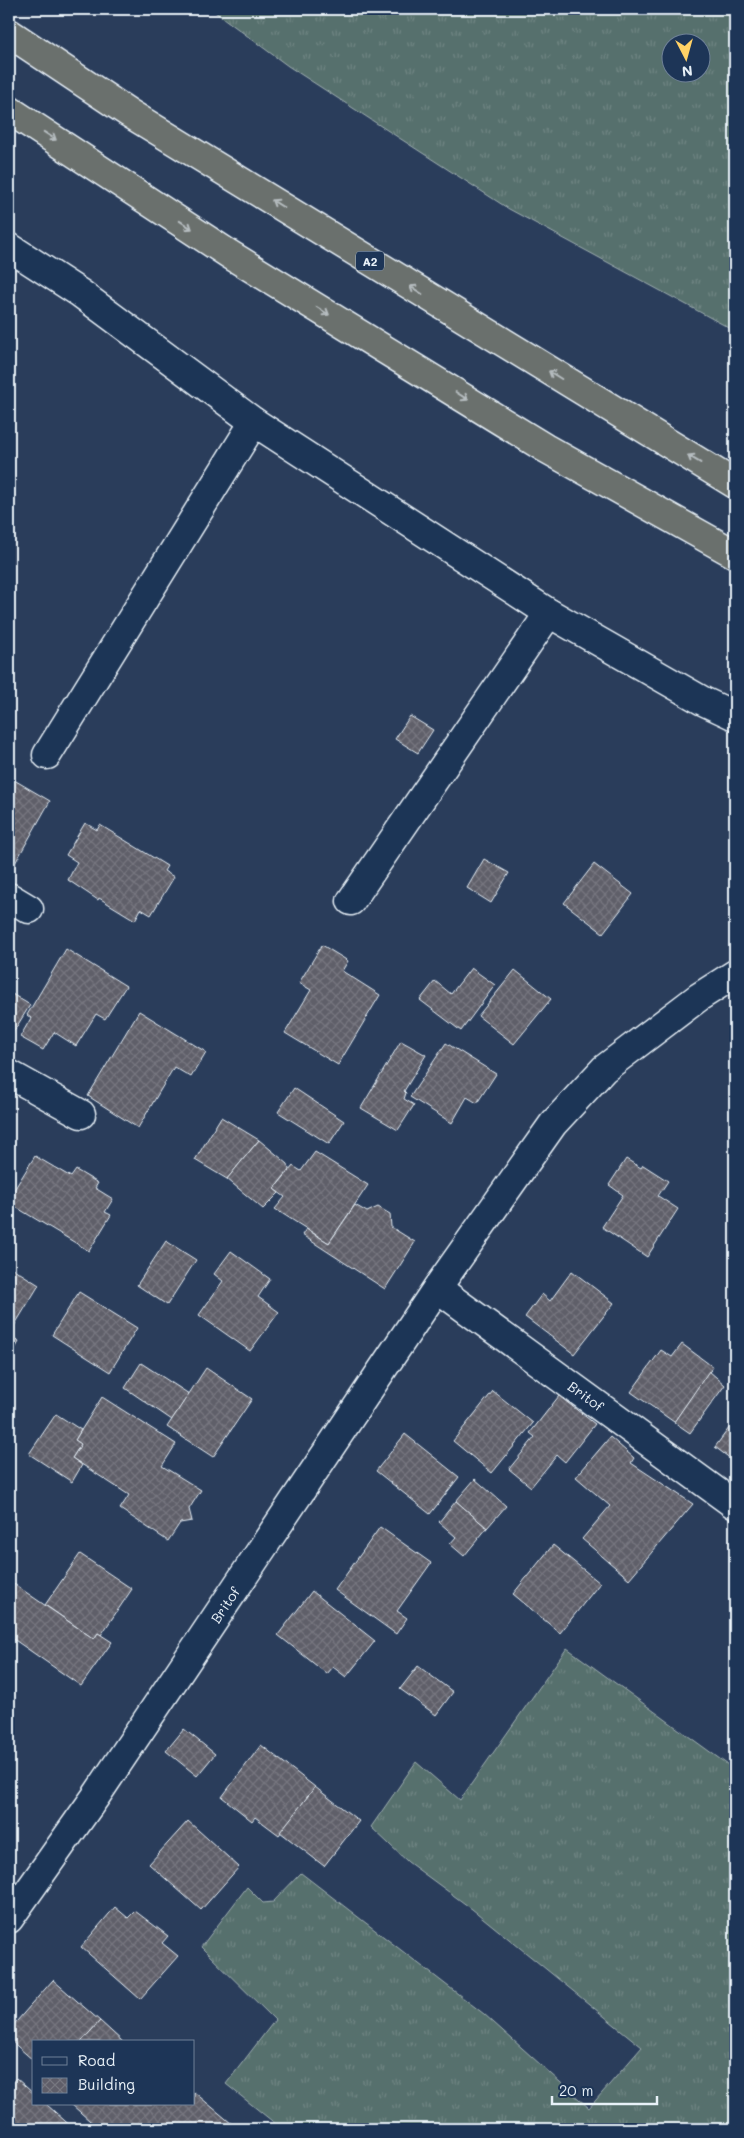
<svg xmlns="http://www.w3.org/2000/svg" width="744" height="2138" font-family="Mali,sans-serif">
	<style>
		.grass { fill: url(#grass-tufts); stroke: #a0b0b2; fill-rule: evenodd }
		.building { fill: url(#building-cross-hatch); stroke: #e8f1f8 }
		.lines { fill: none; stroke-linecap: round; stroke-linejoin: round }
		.minor-casing { stroke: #e8f1f8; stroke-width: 31 }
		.highway-casing { stroke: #e8f1f8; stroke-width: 31 }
		.minor { stroke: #1d3557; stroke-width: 28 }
		.highway { stroke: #6b706d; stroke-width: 28 }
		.oneway { stroke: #b6bdc0 }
		.labels { text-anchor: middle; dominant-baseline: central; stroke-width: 4; stroke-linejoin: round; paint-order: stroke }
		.shield { fill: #1d3557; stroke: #abb9c8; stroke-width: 1 }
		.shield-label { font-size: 12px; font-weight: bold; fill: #e8f1f8 }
		.street-label { font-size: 14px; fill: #e8f1f8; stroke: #1d3557 }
	</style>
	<defs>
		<pattern id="grass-tufts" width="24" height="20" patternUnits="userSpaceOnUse" patternTransform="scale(1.25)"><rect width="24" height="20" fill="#57706d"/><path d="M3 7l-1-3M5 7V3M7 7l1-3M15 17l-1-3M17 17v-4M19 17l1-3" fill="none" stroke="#6f8583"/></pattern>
		<pattern id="building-cross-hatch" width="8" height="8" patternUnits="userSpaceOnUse" patternTransform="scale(1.25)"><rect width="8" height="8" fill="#5f5e69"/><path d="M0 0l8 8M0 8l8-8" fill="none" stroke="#76767f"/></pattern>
	</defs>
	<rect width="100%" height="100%" fill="#2a3d5b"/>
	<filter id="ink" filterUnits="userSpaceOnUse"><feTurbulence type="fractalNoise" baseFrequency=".02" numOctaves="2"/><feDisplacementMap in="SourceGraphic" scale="10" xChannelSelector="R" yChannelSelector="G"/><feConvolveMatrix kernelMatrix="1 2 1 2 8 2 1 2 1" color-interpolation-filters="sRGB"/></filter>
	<g filter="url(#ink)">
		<!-- grass -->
		<g class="grass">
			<path d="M211 9H735V331L509 209 288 66ZM672 42H702V72H672Z"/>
			<path d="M567 1648 735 1770V2129H282L226 2084 275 2020 201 1947 247 1887 263 1903 273 1902 301 1873 484 2014 589 2108 642 2047 472 1909 408 1862 371 1827 416 1762 460 1800Z"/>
		</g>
		<!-- building -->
		<g class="building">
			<path d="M410 716 433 730 418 753 395 739Z"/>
			<path d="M9 777 50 801 14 865 9 862Z"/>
			<path d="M85 823 97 830 100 825 167 866 164 871 174 877 151 915 141 909 135 920 99 898 98 900 68 880 77 862 66 855Z"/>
			<path d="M484 859 509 873 491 903 467 888Z"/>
			<path d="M594 864 633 894 603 933 564 903Z"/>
			<path d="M322 945 348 961 342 971 380 995 338 1065 285 1033 311 990 299 983Z"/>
			<path d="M66 949 126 986 105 1019 96 1014 76 1046 54 1032 43 1050 20 1037 31 1018 27 1015Z"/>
			<path d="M471 968 495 985 461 1031 420 1000 435 981 451 994Z"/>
			<path d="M515 970 551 999 514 1044 478 1016Z"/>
			<path d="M12 994 30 1005 9 1039V999Z"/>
			<path d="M139 1011 206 1052 191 1077 174 1067 138 1128 88 1096Z"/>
			<path d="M401 1041 426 1055 404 1091 406 1093 404 1099 414 1105 398 1130 361 1108Z"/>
			<path d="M446 1043 496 1074 477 1103 467 1097 452 1123 410 1097Z"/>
			<path d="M294 1088 344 1121 329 1144 278 1112Z"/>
			<path d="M221 1117 259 1140 227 1179 195 1160Z"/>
			<path d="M259 1140 288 1164 289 1170 274 1189 279 1193 263 1209 227 1179Z"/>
			<path d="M315 1152 368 1185 329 1243 275 1209 285 1197 274 1189 293 1166 301 1171Z"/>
			<path d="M35 1156 71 1177 76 1170 98 1183 95 1188 113 1199 105 1212 111 1215 89 1251 9 1203V1198Z"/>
			<path d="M626 1159 641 1168 643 1165 668 1181 658 1196 678 1209 647 1257 602 1227 623 1195 609 1185Z"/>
			<path d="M355 1205 367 1212 378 1207 390 1214 391 1227 415 1242 385 1289 302 1235 306 1229 329 1243Z"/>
			<path d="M166 1241 196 1260 167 1305 137 1285Z"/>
			<path d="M231 1251 270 1279 258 1297 279 1312 250 1351 199 1315 223 1281 214 1274Z"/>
			<path d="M9 1266 39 1285 11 1331 9 1329Z"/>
			<path d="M572 1271 614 1303 574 1354 525 1317 542 1294 550 1301Z"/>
			<path d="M79 1292 137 1328 110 1372 52 1335Z"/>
			<path d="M9 1336 19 1342 9 1359Z"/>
			<path d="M682 1344 713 1367 674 1422 631 1392 661 1350 672 1357Z"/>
			<path d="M141 1363 189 1394 172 1420 125 1388Z"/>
			<path d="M206 1368 252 1399 213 1457 167 1427Z"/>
			<path d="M709 1371 725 1385 690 1433 674 1422Z"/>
			<path d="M493 1391 533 1423 492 1473 453 1441Z"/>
			<path d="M559 1396 595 1424 565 1462 557 1455 531 1487 509 1469 535 1437 530 1433Z"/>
			<path d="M102 1397 176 1444 162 1466 201 1490 189 1509 192 1521 180 1523 168 1541 120 1509 129 1495 72 1458 81 1444 75 1440Z"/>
			<path d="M56 1414 81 1430 75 1440 81 1444 72 1458 82 1465 72 1482 29 1454Z"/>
			<path d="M735 1420V1462L715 1447Z"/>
			<path d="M405 1434 459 1477 430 1514 376 1471Z"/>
			<path d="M610 1437 634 1458 631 1463 693 1504 629 1579 582 1539 610 1506 576 1477Z"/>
			<path d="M475 1479 506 1506 487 1528 456 1501Z"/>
			<path d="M456 1501 487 1528 464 1556 450 1544 456 1537 439 1522Z"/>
			<path d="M380 1527 431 1563 397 1611 407 1618 396 1634 335 1590Z"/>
			<path d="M553 1545 600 1583 560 1633 513 1594Z"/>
			<path d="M80 1554 132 1589 101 1635 98 1633 94 1639 45 1605Z"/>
			<path d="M14 1584 94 1639 98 1633 112 1642 81 1686 9 1636V1592Z"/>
			<path d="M312 1591 375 1641 346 1677 333 1667 327 1674 278 1635Z"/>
			<path d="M418 1666 453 1692 436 1715 400 1689Z"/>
			<path d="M184 1729 215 1754 197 1776 166 1751Z"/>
			<path d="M261 1745 315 1787 279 1835 255 1817 252 1821 222 1797Z"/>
			<path d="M315 1787 359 1821 324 1866 280 1832Z"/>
			<path d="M188 1821 239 1867 201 1910 149 1864Z"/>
			<path d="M115 1907 128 1918 135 1911 168 1936 162 1943 178 1956 140 1999 81 1947Z"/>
			<path d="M53 1980 100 2021 81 2042H34V2061L9 2039V2030Z"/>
			<path d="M100 2021 123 2042H81Z"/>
			<path d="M16 2078 34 2094V2104H46L74 2129H9V2086Z"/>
			<path d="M194 2092 238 2129H99L71 2104H194Z"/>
		</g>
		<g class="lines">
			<defs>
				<g id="minor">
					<path d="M9 247 80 293 254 422 549 613 703 701 735 716"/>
					<path d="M47 755 254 422"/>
					<path d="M9 897 29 909"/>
					<path d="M351 901 549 613"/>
					<path d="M9 1074 81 1114"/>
					<path d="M437 1288 735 1505"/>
					<path d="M9 1919 96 1796 437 1288 553 1124 604 1069 699 997 735 974"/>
				</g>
				<g id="highway">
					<path d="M9 33 129 113 735 484"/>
					<path d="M9 110 229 254 545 448 735 554"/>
				</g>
			</defs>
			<!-- minor casing -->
			<use href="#minor" class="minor-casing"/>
			<!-- highway casing -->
			<use href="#highway" class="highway-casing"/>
			<!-- minor -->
			<use href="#minor" class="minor"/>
			<!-- highway -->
			<use href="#highway" class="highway"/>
		</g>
		<!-- one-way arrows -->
		<defs><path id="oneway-shaft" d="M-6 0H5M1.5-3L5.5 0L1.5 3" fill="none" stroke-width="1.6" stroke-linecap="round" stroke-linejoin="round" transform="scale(1.25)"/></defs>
		<g class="oneway">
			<use href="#oneway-shaft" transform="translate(50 136) rotate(33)"/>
			<use href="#oneway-shaft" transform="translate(278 204) rotate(-148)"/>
			<use href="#oneway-shaft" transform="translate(186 225) rotate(33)"/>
			<use href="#oneway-shaft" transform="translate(416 290) rotate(-148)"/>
			<use href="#oneway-shaft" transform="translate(323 311) rotate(32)"/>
			<use href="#oneway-shaft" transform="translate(555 375) rotate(-148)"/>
			<use href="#oneway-shaft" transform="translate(462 396) rotate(32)"/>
			<use href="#oneway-shaft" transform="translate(694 459) rotate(-149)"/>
		</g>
	</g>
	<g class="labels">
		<!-- shield labels -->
		<rect class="shield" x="356" y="251.5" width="28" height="19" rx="4"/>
		<g class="shield-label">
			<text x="370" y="261">A2</text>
		</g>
		<!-- street labels -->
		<g class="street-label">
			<text transform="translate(586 1396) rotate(36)">Britof</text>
			<text transform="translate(225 1605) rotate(-56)">Britof</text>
		</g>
	</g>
	<!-- margin -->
	<rect width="744" height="2138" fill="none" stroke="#1d3557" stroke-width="30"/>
	<rect x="15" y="15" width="714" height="2108" fill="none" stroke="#e8f1f8" stroke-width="2" filter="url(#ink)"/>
	<!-- legend -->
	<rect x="32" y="2040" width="162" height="65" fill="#1d3557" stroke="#6e8097"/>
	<rect x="42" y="2057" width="25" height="8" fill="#1d3557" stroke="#6e8097"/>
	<text x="78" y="2066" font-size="15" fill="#e8f1f8">Road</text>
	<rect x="42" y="2078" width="25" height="15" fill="url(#building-cross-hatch)" stroke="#6e8097"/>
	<text x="78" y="2090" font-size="15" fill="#e8f1f8">Building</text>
	<!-- north arrow -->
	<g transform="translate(686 58) rotate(174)"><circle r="24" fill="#1d3557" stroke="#6e8097"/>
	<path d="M0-4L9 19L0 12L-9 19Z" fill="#ffd166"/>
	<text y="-8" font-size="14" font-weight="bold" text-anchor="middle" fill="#e8f1f8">N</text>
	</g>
	<!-- scale -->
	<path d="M552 2096v8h105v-8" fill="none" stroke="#e8f1f8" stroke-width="2.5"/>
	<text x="559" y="2096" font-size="15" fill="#e8f1f8" stroke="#1d3557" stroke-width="4" paint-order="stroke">20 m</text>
</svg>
